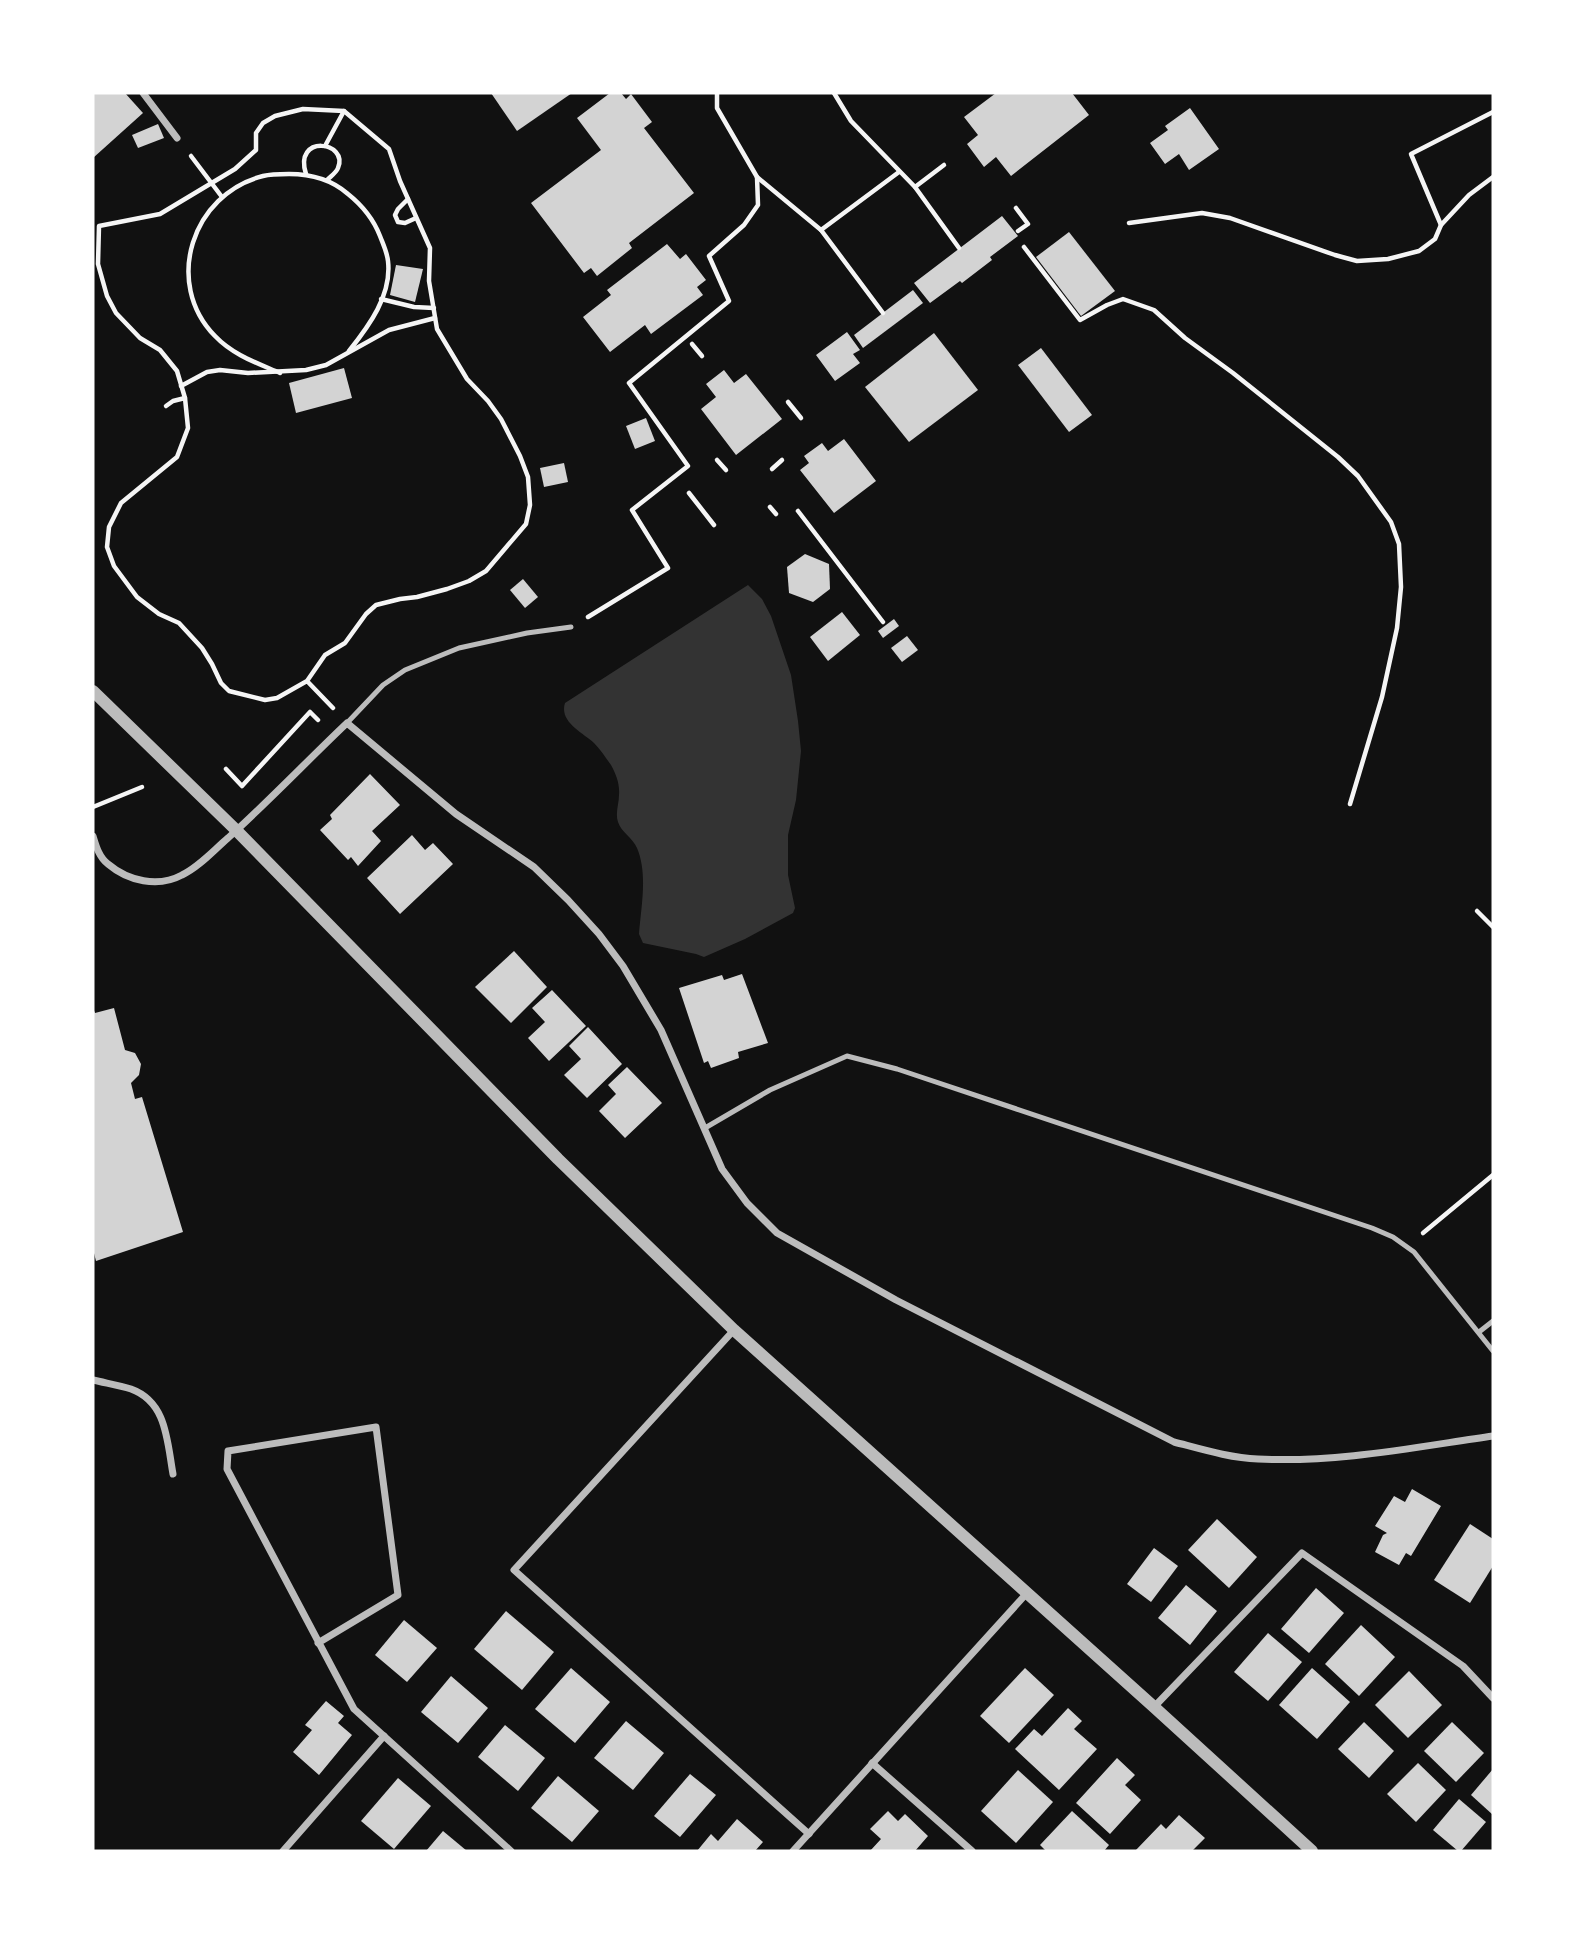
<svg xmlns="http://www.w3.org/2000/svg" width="1586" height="1944" font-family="Rubik,sans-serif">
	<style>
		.water { fill: #333 }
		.building { fill: #d3d3d3 }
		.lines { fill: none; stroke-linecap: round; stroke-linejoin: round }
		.path { stroke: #f5f5f5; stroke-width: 4.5 }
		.service { stroke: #bcbcbc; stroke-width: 5 }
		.minor { stroke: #bcbcbc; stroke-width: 7 }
		.tertiary { stroke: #bcbcbc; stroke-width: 12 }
	</style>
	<rect width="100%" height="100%" fill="#111"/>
	<!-- water -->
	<path class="water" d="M748 585 762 599 771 616 791 675 798 721 801 751 796 800 788 835V875L795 908 793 913 745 939 704 957 696 954 643 943 639 934C641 907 648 874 637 848 633 838 621 832 618 822 615 813 619 804 619 795 620 784 616 774 611 765 606 758 600 749 594 743 582 732 559 722 565 703Z"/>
	<!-- building -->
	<g class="building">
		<path d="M93 93H125L143 113 93 158Z"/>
		<path d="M491 93H572L517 131Z"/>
		<path d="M610 93H621L626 99 631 94 652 122 644 128 694 193 629 243 632 248 597 276 591 268 584 273 531 203 601 150 577 118Z"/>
		<path d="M996 93H1072L1089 115 1011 176 996 157 984 167 967 144 978 135 964 117Z"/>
		<path d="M1190 108 1219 149 1189 170 1179 154 1165 164 1150 143 1168 130 1165 126Z"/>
		<path d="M158 124 164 138 138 148 132 135Z"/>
		<path d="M1002 216 1018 236 990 257 992 260 962 283 960 281 930 303 914 283Z"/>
		<path d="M1069 232 1115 291 1081 316 1036 257Z"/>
		<path d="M667 244 680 259 686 254 706 280 697 287 703 295 651 334 645 325 610 352 583 317 611 295 607 290Z"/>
		<path d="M396 265 423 269 415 302 390 295Z"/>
		<path d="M913 290 923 303 863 348 854 335Z"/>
		<path d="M847 332 860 350 853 354 860 363 835 381 816 355Z"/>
		<path d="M934 333 978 390 909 442 865 387Z"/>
		<path d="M1041 348 1092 415 1069 432 1018 365Z"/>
		<path d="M344 368 352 398 296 413 289 383Z"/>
		<path d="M724 370 734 383 746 374 782 419 736 455 701 409 716 397 706 384Z"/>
		<path d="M646 418 655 441 635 449 626 426Z"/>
		<path d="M844 439 876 481 834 513 800 470 809 463 804 456 822 443 828 451Z"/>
		<path d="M564 463 568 482 544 487 540 468Z"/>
		<path d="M805 554 829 564 830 589 813 602 789 593 787 567Z"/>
		<path d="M523 579 538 597 525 608 510 590Z"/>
		<path d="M842 612 860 635 828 661 810 637Z"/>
		<path d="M894 619 899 626 883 638 878 631Z"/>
		<path d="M907 636 918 650 902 662 891 648Z"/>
		<path d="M370 774 400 805 372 831 381 841 358 866 351 857 348 860 320 830 332 819 330 815Z"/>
		<path d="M412 835 425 850 433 843 453 864 400 914 367 878Z"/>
		<path d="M514 951 547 987 511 1023 475 987Z"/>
		<path d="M742 974 768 1043 738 1052 739 1058 711 1068 708 1061 704 1063 679 988 722 975 724 980Z"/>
		<path d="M552 990 586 1026 549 1061 528 1038 545 1022 532 1008Z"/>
		<path d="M93 1008 95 1013 114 1008 125 1050 135 1053 141 1064 139 1075 131 1083 135 1099 142 1097 183 1232 96 1261 93 1249Z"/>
		<path d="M588 1027 622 1064 587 1098 564 1075 581 1059 569 1046Z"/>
		<path d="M627 1067 662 1103 625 1138 599 1111 616 1094 608 1085Z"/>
		<path d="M1412 1489 1441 1506 1411 1556 1406 1553 1399 1565 1375 1552 1383 1535 1387 1533 1375 1526 1394 1496 1405 1502Z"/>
		<path d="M1217 1519 1257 1557 1229 1588 1188 1550Z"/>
		<path d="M1470 1524 1493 1539V1566L1470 1603 1434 1580Z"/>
		<path d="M1154 1548 1178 1566 1151 1602 1127 1584Z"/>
		<path d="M1186 1585 1217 1611 1190 1645 1158 1618Z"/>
		<path d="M1316 1588 1344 1613 1309 1653 1281 1629Z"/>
		<path d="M506 1611 554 1652 522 1690 474 1649Z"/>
		<path d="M404 1620 437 1648 407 1682 375 1655Z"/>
		<path d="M1361 1625 1395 1657 1359 1696 1325 1664Z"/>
		<path d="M1268 1633 1302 1662 1268 1701 1234 1672Z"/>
		<path d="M571 1668 610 1702 575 1743 535 1709Z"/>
		<path d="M1025 1668 1054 1695 1009 1743 980 1716Z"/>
		<path d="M1312 1668 1350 1702 1317 1739 1279 1705Z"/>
		<path d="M1409 1671 1442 1705 1408 1738 1375 1705Z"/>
		<path d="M451 1676 488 1708 458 1743 421 1712Z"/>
		<path d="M326 1701 344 1716 338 1723 352 1735 319 1775 293 1752 312 1730 305 1725Z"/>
		<path d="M1068 1708 1082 1721 1074 1729 1097 1749 1059 1790 1015 1749 1034 1729 1042 1736Z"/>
		<path d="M626 1721 664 1753 633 1790 594 1758Z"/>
		<path d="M1364 1722 1394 1751 1369 1778 1338 1749Z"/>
		<path d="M1452 1722 1484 1753 1456 1782 1424 1751Z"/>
		<path d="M505 1725 545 1758 518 1791 478 1757Z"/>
		<path d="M1117 1758 1135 1775 1125 1785 1141 1800 1110 1834 1076 1803Z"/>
		<path d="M1418 1763 1446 1790 1416 1822 1387 1794Z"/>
		<path d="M1493 1769V1815L1471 1795Z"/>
		<path d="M1018 1770 1053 1802 1016 1843 981 1811Z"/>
		<path d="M690 1774 716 1795 680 1837 654 1816Z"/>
		<path d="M558 1776 599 1811 572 1842 531 1808Z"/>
		<path d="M398 1778 431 1806 394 1849 361 1821Z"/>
		<path d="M1459 1799 1486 1822 1461 1851H1458L1433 1830Z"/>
		<path d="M888 1811 898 1821 905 1814 928 1836 915 1851H870L881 1839 870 1829Z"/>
		<path d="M1072 1811 1109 1845 1104 1851H1046L1040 1845Z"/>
		<path d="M1179 1815 1205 1838 1192 1851H1135L1161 1824 1166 1829Z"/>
		<path d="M737 1819 763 1842 755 1851H697L711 1834 718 1841Z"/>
		<path d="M443 1831 467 1851H426Z"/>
	</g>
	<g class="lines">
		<!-- path -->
		<g class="path">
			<path d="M717 93V108L757 177 821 230"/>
			<path d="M834 93 851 121 915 187 959 248"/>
			<path d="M325 146 344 111"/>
			<path d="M191 156 222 197"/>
			<path d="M306 174C293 134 349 141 338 168 336 173 331 176 327 180"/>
			<path d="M915 187 944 165"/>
			<path d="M408 199 398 209 395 215 398 222 405 223 416 218"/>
			<path d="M1016 208 1028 224 1018 231"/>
			<path d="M1129 223 1202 213 1230 218 1335 255 1357 261 1388 259 1419 251 1435 239 1441 225 1469 195 1493 177"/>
			<path d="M1441 225 1411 154 1493 112"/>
			<path d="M1024 247 1080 320 1107 305 1123 299 1154 310 1185 338 1233 373 1338 457 1358 476 1391 522 1399 544 1401 587 1397 628 1382 697 1350 804"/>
			<path d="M381 299 414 307 434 308"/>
			<path d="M883 313 821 230 899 172"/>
			<path d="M692 344 702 356"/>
			<path d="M280 373C257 363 233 355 215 336 163 283 192 194 263 176 271 174 281 174 289 174 312 174 331 179 348 194 363 206 373 218 380 236 383 244 387 252 388 261 392 295 369 326 349 351"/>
			<path d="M181 386 207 372 220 370 248 373 306 370 326 365 389 330 435 318"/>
			<path d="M788 402 801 418"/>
			<path d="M166 406 173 401 185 398"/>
			<path d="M717 460 726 470"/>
			<path d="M772 469 782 460"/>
			<path d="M689 493 714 525"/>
			<path d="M770 507 776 514"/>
			<path d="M798 511 883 622"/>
			<path d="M588 617 668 568 632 510 688 466 629 383 729 301 709 256 744 225 758 205 757 177"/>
			<path d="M307 681 277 698 265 700 229 691 221 683 212 664 202 648 179 623 159 614 137 597 114 566 107 547 109 527 121 503 177 457 188 428 185 398 177 371 160 350 140 338 116 313 107 296 98 264 99 226 160 214 235 169 256 150V133L263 123 275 116 303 109 344 111 389 149 400 181 430 248 429 281 437 329 467 379 488 401 501 419 520 456 528 477 530 505 526 524 486 571 469 581 447 589 417 597 400 599 376 605 366 614 345 643 325 655 307 681 333 708"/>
			<path d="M226 769 242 786 310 712 318 720"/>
			<path d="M93 807 142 787"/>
			<path d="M1477 911 1493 927"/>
			<path d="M1423 1233 1493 1175"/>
		</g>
		<!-- service -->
		<g class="service">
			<path d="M347 723 383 685 405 670 459 648 527 633 571 627"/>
			<path d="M705 1128 770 1090 847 1056 897 1069 1372 1228 1393 1237 1414 1252 1493 1351"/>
			<path d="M1479 1332 1493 1321"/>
		</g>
		<!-- minor -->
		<g class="minor">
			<path d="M143 93 177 138"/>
			<path d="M93 836C96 846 99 857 108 864 128 881 158 888 182 875 199 867 214 850 228 838 269 801 307 761 347 723L456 814 534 867 568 900 599 934 623 966 661 1030 722 1169 747 1203 777 1233 896 1300 1174 1442C1201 1449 1230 1458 1258 1459 1337 1463 1416 1447 1493 1436"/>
			<path d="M734 1330 514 1570 809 1834"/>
			<path d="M93 1380C105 1383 119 1385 131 1389 167 1402 167 1441 173 1474"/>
			<path d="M318 1643 398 1595 376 1427 228 1451 227 1469 354 1709 511 1851"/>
			<path d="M1154 1707 1302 1553 1463 1666 1493 1698"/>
			<path d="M872 1763 972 1851"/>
			<path d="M283 1851 384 1736"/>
			<path d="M793 1851 1027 1593"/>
		</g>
		<!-- tertiary -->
		<path class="tertiary" d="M93 691 236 830 558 1159 734 1330 1154 1707 1312 1851"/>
	</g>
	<!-- border -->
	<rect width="1586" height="1944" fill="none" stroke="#ffffff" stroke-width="189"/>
</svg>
